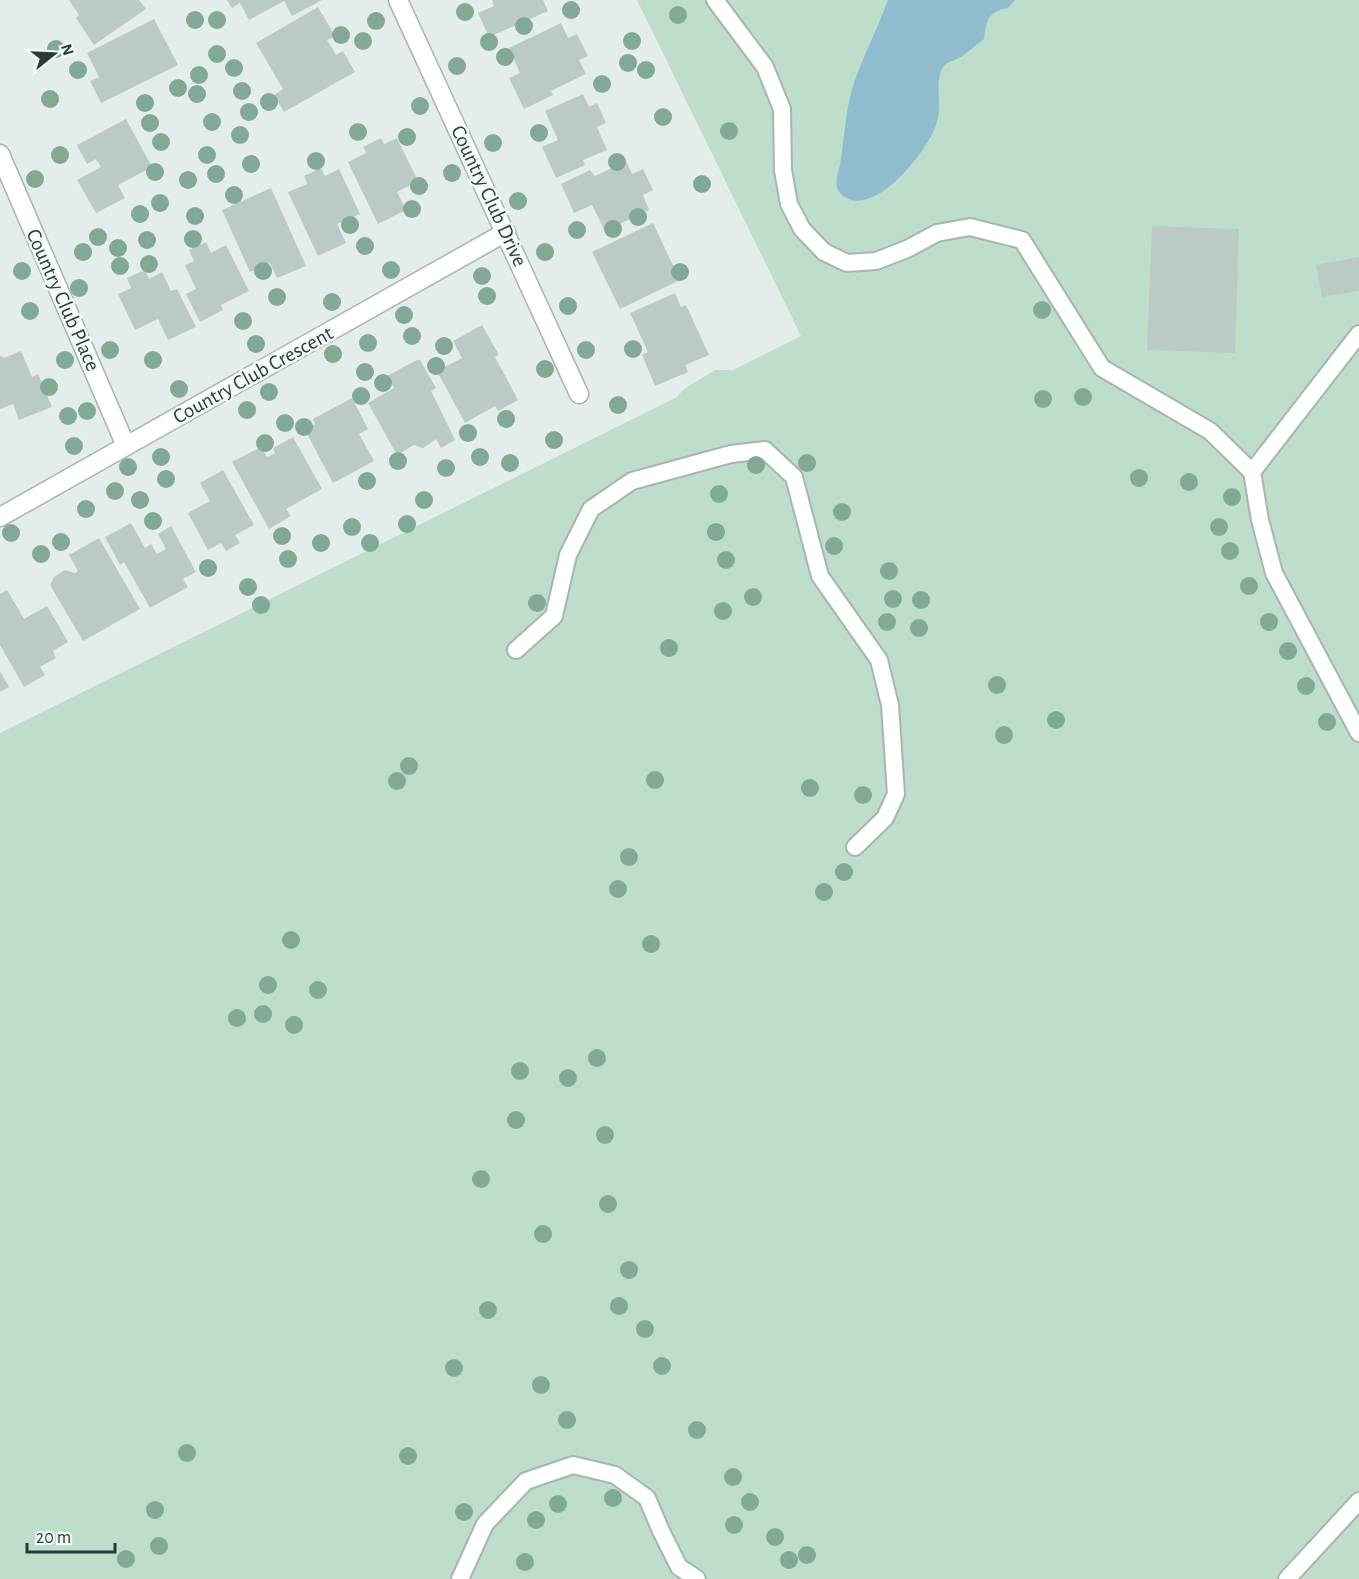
<svg xmlns="http://www.w3.org/2000/svg" width="1359" height="1579" font-family="'Alegreya Sans',sans-serif">
	<style>
		.green { fill: #beddca }
		.water { fill: #8fbdcf }
		.building { fill: #bccac6 }
		.lines { fill: none; stroke-linecap: round; stroke-linejoin: round }
		.service-casing { stroke: #a7b5b2; stroke-width: 20 }
		.minor-casing { stroke: #a7b5b2; stroke-width: 21 }
		.service { stroke: #fff; stroke-width: 16 }
		.minor { stroke: #fff; stroke-width: 18 }
		.tree { fill: #81a996 }
		.labels { text-anchor: middle; dominant-baseline: central; stroke-width: 5; stroke-linejoin: round; paint-order: stroke }
		.street-label { font-size: 21px; fill: #243d3a; stroke: #f4f9f7 }
	</style>
	<rect width="100%" height="100%" fill="#e4edea"/>
	<!-- green -->
	<path class="green" d="M637 0H1359V1579H0V733L677 397 684 389 715 370H733L801 336Z"/>
	<!-- water -->
	<path class="water" d="M888 0H1015L1008 8C989 11 986 20 984 39 975 45 968 53 959 58 955 60 950 61 946 64 945 64 941 70 941 71 935 88 943 107 936 125 928 150 876 217 845 197 832 189 837 177 840 165 844 141 845 117 851 93 860 61 877 31 888 0Z"/>
	<!-- building -->
	<g class="building">
		<path d="M69 0H139L146 9 94 45 76 18 79 15Z"/>
		<path d="M227 0H322L292 16 284 1 249 20 240 3 232 8Z"/>
		<path d="M492 0H543L548 11 489 37 478 13 494 6Z"/>
		<path d="M318 7 335 36 327 40 336 55 343 51 355 72 284 112 274 95 283 89 256 43Z"/>
		<path d="M154 19 178 65 101 103 90 81 99 77 87 53Z"/>
		<path d="M561 23 568 38 577 34 588 56 579 60 586 74 551 91 553 95 524 109 509 78 520 73 509 48Z"/>
		<path d="M583 94 589 107 597 103 606 123 597 127 607 150 583 160 585 165 556 178 542 147 558 140 545 111Z"/>
		<path d="M126 119 152 167 118 185 125 198 96 213 77 180 101 167 96 159 87 164 77 145Z"/>
		<path d="M381 138 384 144 397 138 418 181 397 192 406 210 378 224 348 162 366 153 363 147Z"/>
		<path d="M626 161 632 174 643 169 653 190 643 195 649 210 605 231 592 205 574 213 561 184 590 170 595 176Z"/>
		<path d="M321 168 325 176 339 169 360 214 337 224 346 243 318 256 288 192 307 184 304 176Z"/>
		<path d="M271 188 306 266 277 278 270 263 250 272 222 210Z"/>
		<path d="M653 223 680 280 620 309 592 252Z"/>
		<path d="M1152 226 1239 229 1235 353 1147 350Z"/>
		<path d="M206 242 211 253 226 245 249 291 221 305 223 310 200 322 186 294 196 289 185 265 194 261 189 250Z"/>
		<path d="M1359 257V291L1322 297 1316 265Z"/>
		<path d="M145 270 149 279 162 272 171 291 177 289 196 327 168 340 158 319 135 330 118 294 131 288 127 278Z"/>
		<path d="M675 293 681 307 686 305 709 355 685 365 688 372 655 386 642 355 648 352 630 313Z"/>
		<path d="M482 325 499 355 495 357 518 400 498 411 495 406 465 423 437 371 462 358 453 341Z"/>
		<path d="M21 351 32 377 38 374 52 407 19 420 13 404 0 409V356L4 358Z"/>
		<path d="M417 360H420L436 388 431 391 455 440 441 448 436 439 423 448 414 445 397 455 368 403 394 388 387 376Z"/>
		<path d="M352 398 368 429 359 434 374 461 333 483 305 430 315 424 313 419Z"/>
		<path d="M293 437 322 489 286 509 291 516 269 529 232 462 261 447 267 457 275 453 273 448Z"/>
		<path d="M223 470 254 525 235 535 240 543 226 551 221 543 208 550 188 513 210 501 200 483Z"/>
		<path d="M131 523 145 548 151 544 157 554 166 549 158 534 171 526 196 572 183 579 188 587 150 608 124 562 120 565 105 537Z"/>
		<path d="M99 538 140 609 83 641 50 585 54 577 65 570 75 573 78 571 69 555Z"/>
		<path d="M7 590 24 619 47 606 68 642 53 651 56 658 40 667 45 675 24 687 0 645V594Z"/>
		<path d="M0 671 9 687 0 692Z"/>
	</g>
	<g class="lines">
		<defs>
			<g id="service">
				<path d="M715 0 765 67 782 109 783 170 789 204 802 229 824 252 847 263 876 261 907 249 937 233 970 227 1022 240 1102 368 1210 431 1252 472 1260 520 1274 573 1359 733"/>
				<path d="M1252 472 1359 334"/>
				<path d="M516 650 554 616 568 555 591 509 632 481 731 454 765 450 794 477 820 576 879 660 890 705 896 794 885 818 855 847"/>
				<path d="M460 1579 485 1524 526 1481 573 1465 615 1475 647 1498 661 1531 679 1567 697 1579"/>
				<path d="M1287 1579 1359 1501"/>
			</g>
			<g id="minor">
				<path d="M398 0 579 394"/>
				<path d="M0 154 126 446"/>
				<path d="M0 517 506 232"/>
			</g>
		</defs>
		<!-- service casing -->
		<use href="#service" class="service-casing"/>
		<!-- minor casing -->
		<use href="#minor" class="minor-casing"/>
		<!-- service -->
		<use href="#service" class="service"/>
		<!-- minor -->
		<use href="#minor" class="minor"/>
	</g>
	<!-- trees -->
	<g class="tree">
		<circle cx="571" cy="10" r="9"/>
		<circle cx="465" cy="12" r="9"/>
		<circle cx="678" cy="15" r="9"/>
		<circle cx="195" cy="20" r="9"/>
		<circle cx="217" cy="20" r="9"/>
		<circle cx="376" cy="21" r="9"/>
		<circle cx="524" cy="26" r="9"/>
		<circle cx="341" cy="35" r="9"/>
		<circle cx="363" cy="41" r="9"/>
		<circle cx="632" cy="41" r="9"/>
		<circle cx="489" cy="42" r="9"/>
		<circle cx="56" cy="49" r="9"/>
		<circle cx="217" cy="54" r="9"/>
		<circle cx="505" cy="57" r="9"/>
		<circle cx="628" cy="63" r="9"/>
		<circle cx="457" cy="66" r="9"/>
		<circle cx="234" cy="68" r="9"/>
		<circle cx="78" cy="70" r="9"/>
		<circle cx="646" cy="70" r="9"/>
		<circle cx="199" cy="75" r="9"/>
		<circle cx="602" cy="84" r="9"/>
		<circle cx="178" cy="88" r="9"/>
		<circle cx="242" cy="91" r="9"/>
		<circle cx="197" cy="94" r="9"/>
		<circle cx="50" cy="99" r="9"/>
		<circle cx="269" cy="102" r="9"/>
		<circle cx="145" cy="103" r="9"/>
		<circle cx="420" cy="106" r="9"/>
		<circle cx="249" cy="112" r="9"/>
		<circle cx="663" cy="117" r="9"/>
		<circle cx="212" cy="122" r="9"/>
		<circle cx="150" cy="123" r="9"/>
		<circle cx="729" cy="131" r="9"/>
		<circle cx="358" cy="132" r="9"/>
		<circle cx="539" cy="133" r="9"/>
		<circle cx="240" cy="135" r="9"/>
		<circle cx="407" cy="137" r="9"/>
		<circle cx="161" cy="142" r="9"/>
		<circle cx="493" cy="143" r="9"/>
		<circle cx="60" cy="155" r="9"/>
		<circle cx="207" cy="155" r="9"/>
		<circle cx="316" cy="161" r="9"/>
		<circle cx="617" cy="162" r="9"/>
		<circle cx="251" cy="164" r="9"/>
		<circle cx="155" cy="172" r="9"/>
		<circle cx="452" cy="173" r="9"/>
		<circle cx="216" cy="174" r="9"/>
		<circle cx="35" cy="179" r="9"/>
		<circle cx="188" cy="180" r="9"/>
		<circle cx="702" cy="184" r="9"/>
		<circle cx="419" cy="186" r="9"/>
		<circle cx="234" cy="195" r="9"/>
		<circle cx="518" cy="201" r="9"/>
		<circle cx="160" cy="203" r="9"/>
		<circle cx="412" cy="209" r="9"/>
		<circle cx="140" cy="214" r="9"/>
		<circle cx="195" cy="216" r="9"/>
		<circle cx="638" cy="217" r="9"/>
		<circle cx="350" cy="225" r="9"/>
		<circle cx="613" cy="229" r="9"/>
		<circle cx="577" cy="230" r="9"/>
		<circle cx="98" cy="237" r="9"/>
		<circle cx="193" cy="239" r="9"/>
		<circle cx="147" cy="240" r="9"/>
		<circle cx="365" cy="246" r="9"/>
		<circle cx="118" cy="248" r="9"/>
		<circle cx="83" cy="252" r="9"/>
		<circle cx="545" cy="252" r="9"/>
		<circle cx="149" cy="264" r="9"/>
		<circle cx="120" cy="266" r="9"/>
		<circle cx="391" cy="270" r="9"/>
		<circle cx="22" cy="271" r="9"/>
		<circle cx="263" cy="271" r="9"/>
		<circle cx="680" cy="272" r="9"/>
		<circle cx="482" cy="276" r="9"/>
		<circle cx="79" cy="288" r="9"/>
		<circle cx="487" cy="296" r="9"/>
		<circle cx="277" cy="297" r="9"/>
		<circle cx="332" cy="302" r="9"/>
		<circle cx="568" cy="306" r="9"/>
		<circle cx="1042" cy="310" r="9"/>
		<circle cx="30" cy="311" r="9"/>
		<circle cx="404" cy="315" r="9"/>
		<circle cx="243" cy="321" r="9"/>
		<circle cx="412" cy="336" r="9"/>
		<circle cx="368" cy="343" r="9"/>
		<circle cx="256" cy="344" r="9"/>
		<circle cx="444" cy="346" r="9"/>
		<circle cx="633" cy="349" r="9"/>
		<circle cx="110" cy="350" r="9"/>
		<circle cx="586" cy="350" r="9"/>
		<circle cx="333" cy="354" r="9"/>
		<circle cx="65" cy="360" r="9"/>
		<circle cx="153" cy="360" r="9"/>
		<circle cx="436" cy="366" r="9"/>
		<circle cx="545" cy="369" r="9"/>
		<circle cx="365" cy="372" r="9"/>
		<circle cx="383" cy="383" r="9"/>
		<circle cx="49" cy="387" r="9"/>
		<circle cx="179" cy="389" r="9"/>
		<circle cx="269" cy="392" r="9"/>
		<circle cx="361" cy="396" r="9"/>
		<circle cx="1083" cy="397" r="9"/>
		<circle cx="1043" cy="399" r="9"/>
		<circle cx="618" cy="405" r="9"/>
		<circle cx="247" cy="410" r="9"/>
		<circle cx="87" cy="411" r="9"/>
		<circle cx="68" cy="416" r="9"/>
		<circle cx="506" cy="419" r="9"/>
		<circle cx="285" cy="423" r="9"/>
		<circle cx="304" cy="427" r="9"/>
		<circle cx="468" cy="433" r="9"/>
		<circle cx="554" cy="440" r="9"/>
		<circle cx="265" cy="443" r="9"/>
		<circle cx="74" cy="446" r="9"/>
		<circle cx="161" cy="457" r="9"/>
		<circle cx="480" cy="457" r="9"/>
		<circle cx="398" cy="461" r="9"/>
		<circle cx="510" cy="463" r="9"/>
		<circle cx="807" cy="463" r="9"/>
		<circle cx="756" cy="465" r="9"/>
		<circle cx="128" cy="467" r="9"/>
		<circle cx="446" cy="468" r="9"/>
		<circle cx="1139" cy="478" r="9"/>
		<circle cx="166" cy="479" r="9"/>
		<circle cx="367" cy="481" r="9"/>
		<circle cx="1189" cy="482" r="9"/>
		<circle cx="115" cy="491" r="9"/>
		<circle cx="719" cy="494" r="9"/>
		<circle cx="1232" cy="497" r="9"/>
		<circle cx="140" cy="500" r="9"/>
		<circle cx="424" cy="500" r="9"/>
		<circle cx="86" cy="509" r="9"/>
		<circle cx="842" cy="512" r="9"/>
		<circle cx="153" cy="521" r="9"/>
		<circle cx="407" cy="524" r="9"/>
		<circle cx="352" cy="527" r="9"/>
		<circle cx="1219" cy="527" r="9"/>
		<circle cx="716" cy="532" r="9"/>
		<circle cx="11" cy="533" r="9"/>
		<circle cx="282" cy="536" r="9"/>
		<circle cx="61" cy="542" r="9"/>
		<circle cx="321" cy="543" r="9"/>
		<circle cx="370" cy="543" r="9"/>
		<circle cx="834" cy="546" r="9"/>
		<circle cx="1230" cy="551" r="9"/>
		<circle cx="41" cy="554" r="9"/>
		<circle cx="288" cy="559" r="9"/>
		<circle cx="726" cy="560" r="9"/>
		<circle cx="208" cy="568" r="9"/>
		<circle cx="889" cy="571" r="9"/>
		<circle cx="1249" cy="586" r="9"/>
		<circle cx="248" cy="587" r="9"/>
		<circle cx="753" cy="597" r="9"/>
		<circle cx="893" cy="599" r="9"/>
		<circle cx="921" cy="600" r="9"/>
		<circle cx="537" cy="603" r="9"/>
		<circle cx="261" cy="605" r="9"/>
		<circle cx="723" cy="611" r="9"/>
		<circle cx="887" cy="622" r="9"/>
		<circle cx="1269" cy="622" r="9"/>
		<circle cx="919" cy="628" r="9"/>
		<circle cx="669" cy="648" r="9"/>
		<circle cx="1288" cy="651" r="9"/>
		<circle cx="997" cy="685" r="9"/>
		<circle cx="1306" cy="686" r="9"/>
		<circle cx="1056" cy="720" r="9"/>
		<circle cx="1327" cy="722" r="9"/>
		<circle cx="1004" cy="735" r="9"/>
		<circle cx="409" cy="766" r="9"/>
		<circle cx="655" cy="780" r="9"/>
		<circle cx="397" cy="781" r="9"/>
		<circle cx="810" cy="788" r="9"/>
		<circle cx="863" cy="795" r="9"/>
		<circle cx="629" cy="857" r="9"/>
		<circle cx="844" cy="872" r="9"/>
		<circle cx="618" cy="889" r="9"/>
		<circle cx="824" cy="892" r="9"/>
		<circle cx="291" cy="940" r="9"/>
		<circle cx="651" cy="944" r="9"/>
		<circle cx="268" cy="985" r="9"/>
		<circle cx="318" cy="990" r="9"/>
		<circle cx="263" cy="1014" r="9"/>
		<circle cx="237" cy="1018" r="9"/>
		<circle cx="294" cy="1025" r="9"/>
		<circle cx="597" cy="1058" r="9"/>
		<circle cx="520" cy="1071" r="9"/>
		<circle cx="568" cy="1078" r="9"/>
		<circle cx="516" cy="1120" r="9"/>
		<circle cx="605" cy="1135" r="9"/>
		<circle cx="481" cy="1179" r="9"/>
		<circle cx="608" cy="1204" r="9"/>
		<circle cx="543" cy="1234" r="9"/>
		<circle cx="629" cy="1270" r="9"/>
		<circle cx="619" cy="1306" r="9"/>
		<circle cx="488" cy="1310" r="9"/>
		<circle cx="645" cy="1329" r="9"/>
		<circle cx="662" cy="1366" r="9"/>
		<circle cx="454" cy="1368" r="9"/>
		<circle cx="541" cy="1385" r="9"/>
		<circle cx="567" cy="1420" r="9"/>
		<circle cx="697" cy="1430" r="9"/>
		<circle cx="187" cy="1453" r="9"/>
		<circle cx="408" cy="1456" r="9"/>
		<circle cx="733" cy="1477" r="9"/>
		<circle cx="613" cy="1498" r="9"/>
		<circle cx="750" cy="1502" r="9"/>
		<circle cx="558" cy="1504" r="9"/>
		<circle cx="155" cy="1510" r="9"/>
		<circle cx="464" cy="1512" r="9"/>
		<circle cx="536" cy="1520" r="9"/>
		<circle cx="734" cy="1525" r="9"/>
		<circle cx="775" cy="1537" r="9"/>
		<circle cx="159" cy="1546" r="9"/>
		<circle cx="807" cy="1555" r="9"/>
		<circle cx="126" cy="1559" r="9"/>
		<circle cx="789" cy="1560" r="9"/>
		<circle cx="525" cy="1562" r="9"/>
	</g>
	<g class="labels">
		<!-- street labels -->
		<g class="street-label">
			<text transform="translate(489 196) rotate(65)">Country Club Drive</text>
			<text transform="translate(63 300) rotate(66)">Country Club Place</text>
			<text transform="translate(253 375) rotate(-29)">Country Club Crescent</text>
		</g>
	</g>
	<!-- north arrow -->
	<g transform="translate(54 54) rotate(72)" stroke="#f4f9f7" stroke-width="4.5" paint-order="stroke">
	<path d="M0-4.5L10 22L0 15L-10 22Z" fill="#243d3a"/>
	<text y="-9" font-size="16" font-weight="bold" text-anchor="middle" fill="#243d3a">N</text>
	</g>
	<!-- scale -->
	<path d="M27 1543v9h88v-9" fill="none" stroke="#243d3a" stroke-width="3"/>
	<text x="36" y="1543" font-size="18" fill="#243d3a" stroke="#f4f9f7" stroke-width="4.5" paint-order="stroke">20 m</text>
</svg>
